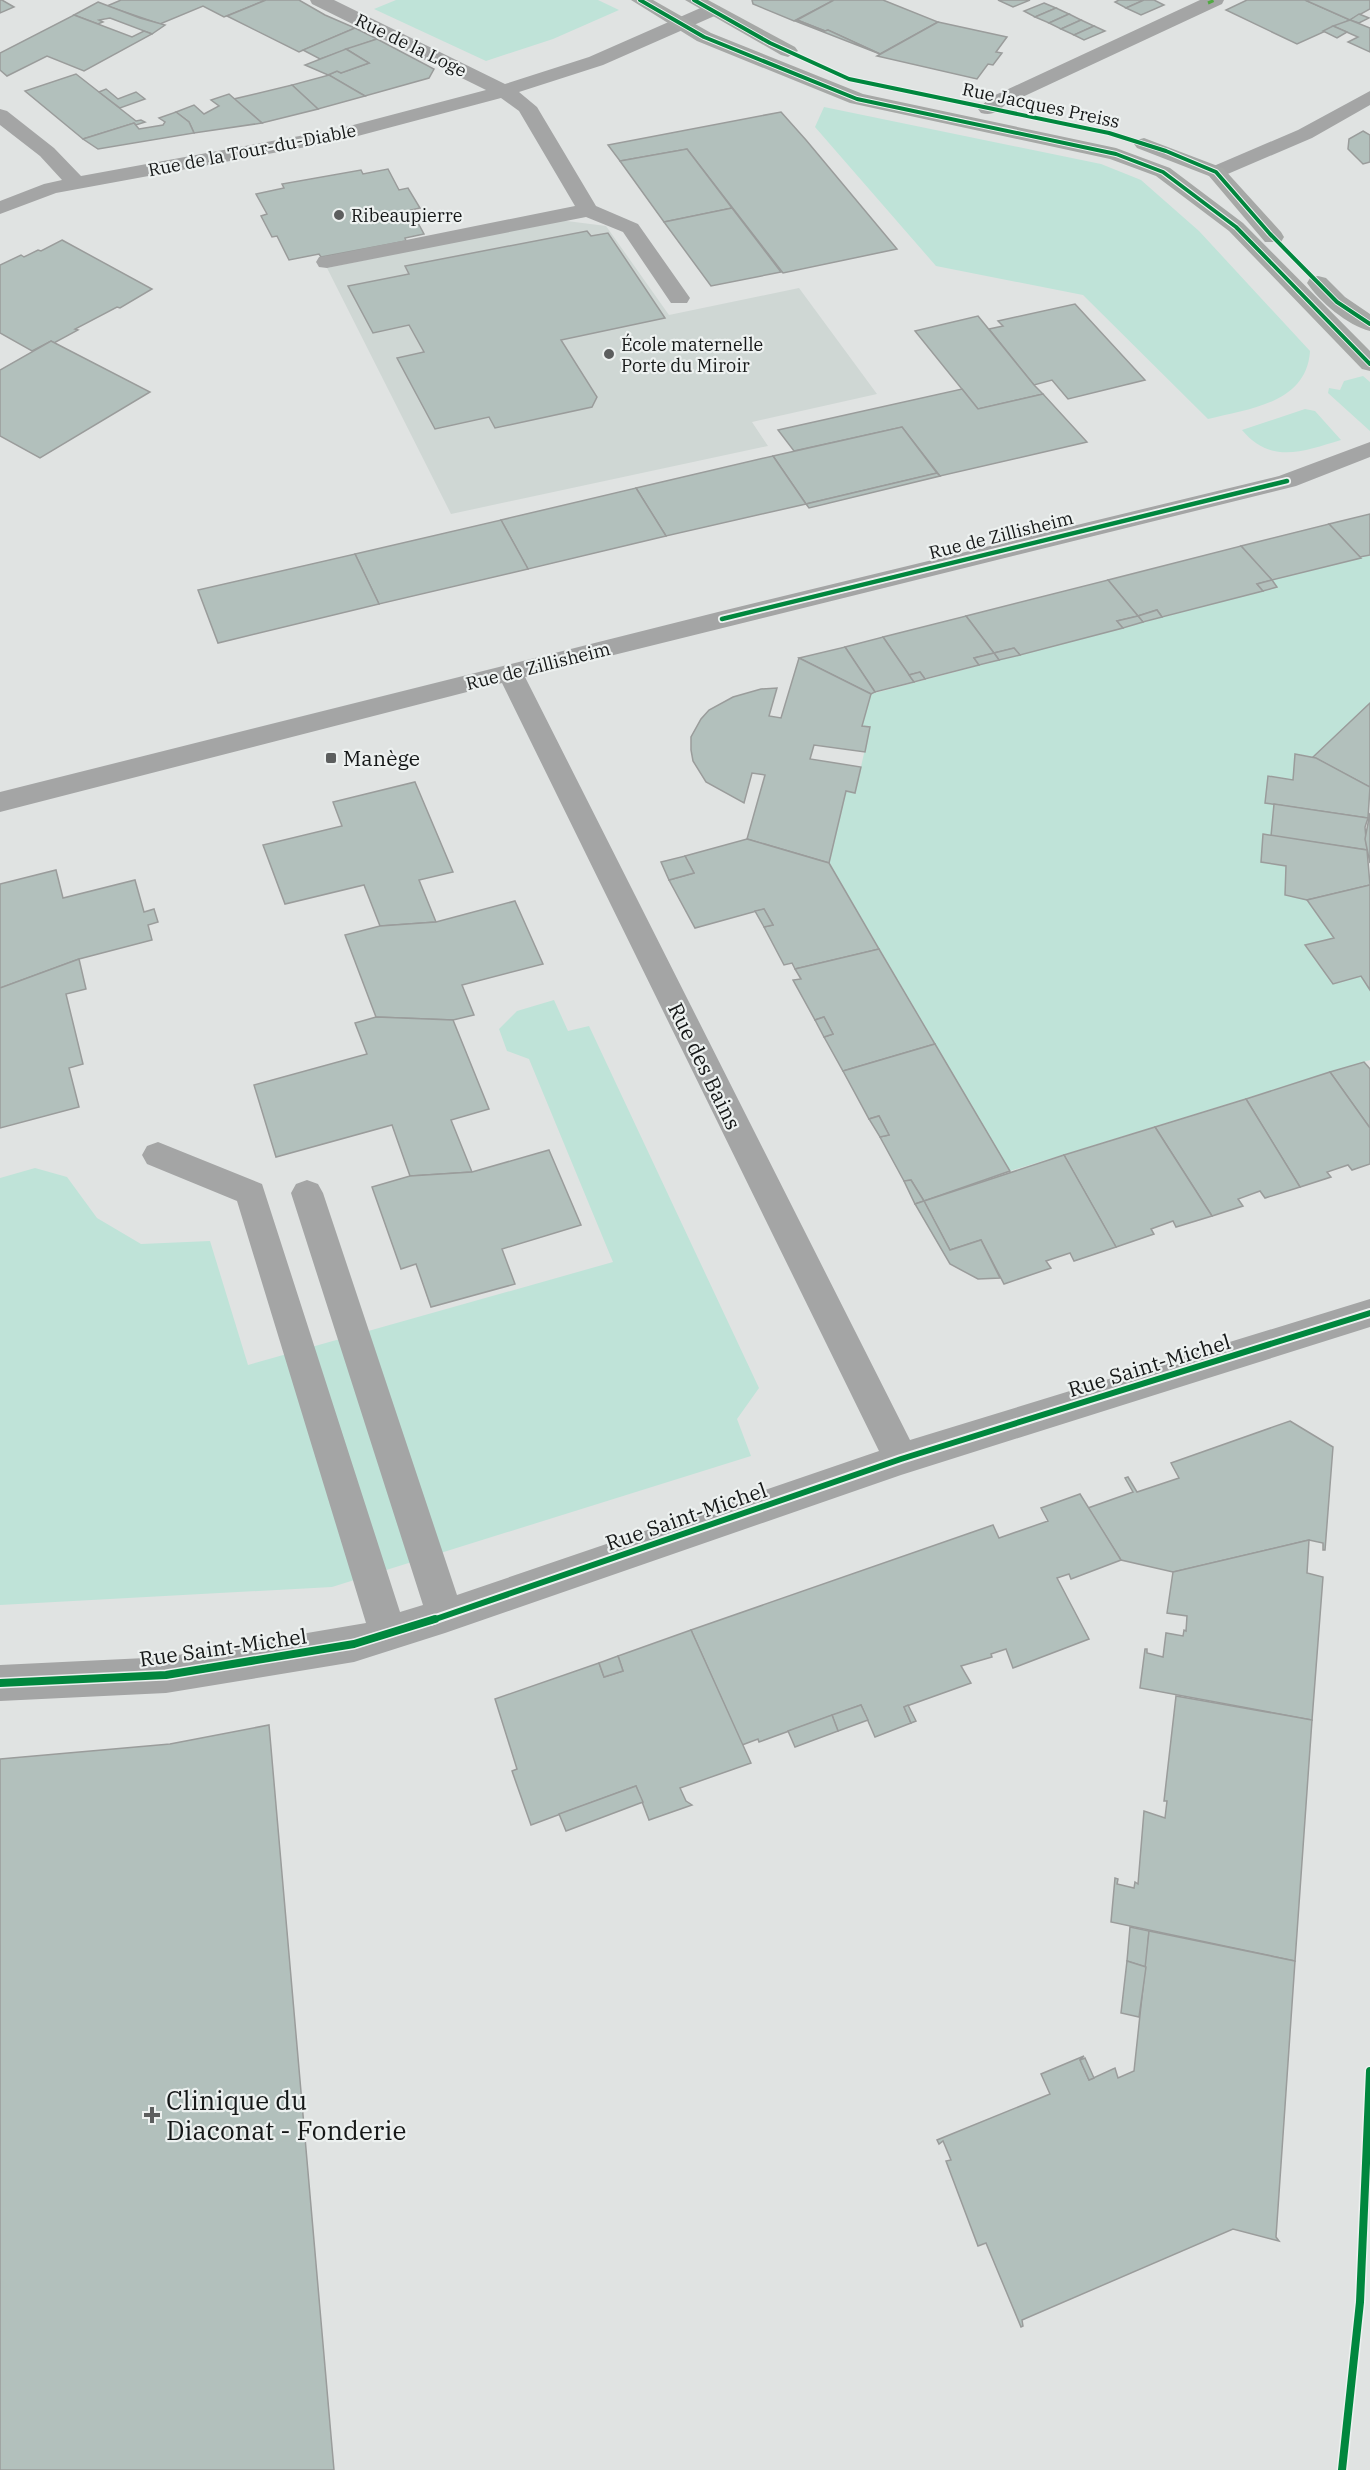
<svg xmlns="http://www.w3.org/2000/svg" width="1370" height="2470" font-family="'IBM Plex Serif',serif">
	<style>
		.built { fill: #cfd7d4 }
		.green { fill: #bfe3d8 }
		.building { fill: #b2c0bc; stroke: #9a9c9b; stroke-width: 1.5 }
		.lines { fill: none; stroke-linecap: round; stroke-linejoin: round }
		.minor { fill: #a4a5a5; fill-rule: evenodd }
		.major { fill: #a6a8a6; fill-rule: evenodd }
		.quiet { stroke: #51a942; stroke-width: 3; stroke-dasharray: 6 3; stroke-linecap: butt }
		.cycleway-far3-casing { stroke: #edf1f0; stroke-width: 6 }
		.cycleway-far2-casing { stroke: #edf1f0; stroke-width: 8 }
		.cycleway-far1-casing { stroke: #edf1f0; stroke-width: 10 }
		.cycleway-casing { stroke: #edf1f0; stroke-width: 11 }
		.cycleway-far3 { stroke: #00873e; stroke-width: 4 }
		.cycleway-far2 { stroke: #00873e; stroke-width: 4.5 }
		.cycleway-far1 { stroke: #00873e; stroke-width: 6 }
		.cycleway { stroke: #00873e; stroke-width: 8 }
		.poi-dot { fill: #5c5e5e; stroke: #edf1f0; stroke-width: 2 }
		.labels { text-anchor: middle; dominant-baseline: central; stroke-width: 4.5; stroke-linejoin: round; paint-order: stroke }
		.far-street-label { font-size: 18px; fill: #151717; stroke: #edf1f0 }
		.far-poi-label { font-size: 18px; fill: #151717; stroke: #edf1f0; text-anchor: start }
		.poi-label { font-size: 21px; fill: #151717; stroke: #edf1f0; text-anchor: start }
		.street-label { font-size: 21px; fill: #151717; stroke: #edf1f0 }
		.near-poi-label { font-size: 26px; fill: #151717; stroke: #edf1f0; text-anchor: start }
	</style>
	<rect width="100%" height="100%" fill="#e0e3e2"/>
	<!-- built -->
	<path class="built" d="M559 220 606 226 669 315 799 288 877 394 752 422 768 446 451 514 327 268Z"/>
	<!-- green -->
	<g class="green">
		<path d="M396 0H598L619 10 553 39 486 61 374 9Z"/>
		<path d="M824 107 1101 164 1141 180 1199 231 1310 351C1307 403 1249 409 1208 419L1083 295 936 266 815 127Z"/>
		<path d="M1363 376 1370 382V431L1328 393 1329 388 1340 390 1344 381Z"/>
		<path d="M1305 409 1315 411 1341 440C1304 451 1271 465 1242 430Z"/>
		<path d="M1370 555V703L1313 757 1295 754 1293 780 1268 776 1265 803 1274 804 1271 836 1263 835 1261 862 1286 866 1285 894 1307 900 1334 938 1305 946 1333 984 1361 976 1370 990V1060L1010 1171 829 863 846 791 855 793 870 727 862 726 871 694 1277 587 1272 580Z"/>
		<path d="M554 1000 568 1031 589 1026 759 1388 737 1419 751 1456 332 1587 0 1605V1178L35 1168 67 1177 97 1218 141 1244 210 1241 248 1365 613 1262 529 1059 507 1051 499 1029 517 1011Z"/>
	</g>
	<!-- building -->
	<g class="building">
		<path d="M0 0H2L14 7 0 13Z"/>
		<path d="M121 0H266L224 17 203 6 160 24 107 6Z"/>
		<path d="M266 0H299L325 15 355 28 299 52 227 16Z"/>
		<path d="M752 0H834L794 21 753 4Z"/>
		<path d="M834 0H883L938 22 880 54 828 30 825 31 797 20Z"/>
		<path d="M998 0H1030L1013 7Z"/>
		<path d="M1119 0H1144L1126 8 1115 2Z"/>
		<path d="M1144 0H1154L1164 5 1141 15 1126 8Z"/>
		<path d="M1247 0H1305L1350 20 1297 44 1226 10Z"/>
		<path d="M1305 0H1370V9L1350 20Z"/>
		<path d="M98 2 140 18 165 25 152 34 110 18 99 20 103 22 98 24 74 15Z"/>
		<path d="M1044 3 1056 8 1035 17 1024 11Z"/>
		<path d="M1056 8 1069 14 1049 23 1035 17Z"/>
		<path d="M1069 14 1081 20 1061 29 1049 23Z"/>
		<path d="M1359 14 1369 18 1359 23 1350 20Z"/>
		<path d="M74 15 132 37 144 31 152 34 84 71 47 56 7 76 0 70V53Z"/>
		<path d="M797 20 825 31 828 30 880 54 795 21Z"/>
		<path d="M1081 20 1094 26 1074 35 1061 29Z"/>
		<path d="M1350 20 1370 28V52L1348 42 1358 37 1333 26Z"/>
		<path d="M938 22 1007 37 996 52 1002 53 993 65 988 64 977 79 877 56Z"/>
		<path d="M1094 26 1105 31 1084 40 1074 35Z"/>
		<path d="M1333 26 1347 32 1337 38 1323 31Z"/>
		<path d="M355 28 377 39 320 59 303 50Z"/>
		<path d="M377 39 434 69 429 78 365 96 328 75 337 71 341 73 369 63 346 49Z"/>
		<path d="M346 49 369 63 341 73 337 71 328 75 305 65Z"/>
		<path d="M76 74 136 121 141 120 145 122 136 125 134 123 83 139 25 91Z"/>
		<path d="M329 75 365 96 318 109 292 85Z"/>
		<path d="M292 85 318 109 262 123 234 99Z"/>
		<path d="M106 89 118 99 136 92 145 99 120 108 99 92Z"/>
		<path d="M229 94 262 123 194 133 189 122 176 112 194 105 204 114 219 106 211 100Z"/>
		<path d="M176 112 189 122 194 133 98 149 83 139 134 123 139 129 163 125 165 122 159 118Z"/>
		<path d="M781 112 806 140 897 249 783 273 687 149 620 161 608 145Z"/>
		<path d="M1363 131 1370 135V162L1363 164 1348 149 1349 139Z"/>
		<path d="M687 149 732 208 664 222 620 161Z"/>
		<path d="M388 169 399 190 408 188 420 208 411 210 424 234 405 238 406 241 321 257 319 254 289 260 277 236 272 237 261 216 267 214 256 194 284 188 282 184 361 170 363 174Z"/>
		<path d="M732 208 781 272 711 286 664 222Z"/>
		<path d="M587 231 591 236 608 233 665 318 561 340 597 397 592 407 495 428 489 417 435 429 397 358 424 352 409 325 373 333 348 286 409 274 405 266Z"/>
		<path d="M62 240 152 289 120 308 117 307 75 329 78 330 54 343 51 341 32 351 0 333V265L21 255 24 257 38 250 41 251Z"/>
		<path d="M1075 304 1109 341 1145 380 1068 399 1052 380 1034 385 989 329 1003 326 998 321Z"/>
		<path d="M978 316 1034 385 1043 394 978 409 915 331Z"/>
		<path d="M51 341 150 392 40 458 0 436V370Z"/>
		<path d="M962 389 978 409 1043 394 1087 442 940 476 902 427 794 451 778 430Z"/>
		<path d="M902 427 937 473 806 504 773 456Z"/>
		<path d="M773 456 806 504 666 536 636 488Z"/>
		<path d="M937 473 940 476 809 508 806 504Z"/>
		<path d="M636 488 666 536 528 569 501 520Z"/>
		<path d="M1370 514V555L1360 557 1329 524Z"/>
		<path d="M501 520 528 569 379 604 355 554Z"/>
		<path d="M1329 524 1361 558 1272 580 1241 546Z"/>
		<path d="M1241 546 1272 580 1257 584 1263 591 1162 617 1157 610 1138 616 1108 580Z"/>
		<path d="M355 554 379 604 218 643 198 590Z"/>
		<path d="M1108 580 1138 616 1117 621 1123 628 1020 655 1014 648 994 653 966 616Z"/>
		<path d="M1272 580 1277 587 1263 591 1257 584Z"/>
		<path d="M1157 610 1162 617 1143 622 1138 616Z"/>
		<path d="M966 616 994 653 974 658 979 665 925 679 920 672 909 675 883 637Z"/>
		<path d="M1138 616 1143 622 1123 628 1117 621Z"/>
		<path d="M883 637 914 682 875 692 845 647Z"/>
		<path d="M845 647 875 692 871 694 799 658Z"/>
		<path d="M1014 648 1020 655 999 660 994 653Z"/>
		<path d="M994 653 999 660 979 665 974 658Z"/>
		<path d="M799 658 871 694 862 726 870 727 865 752 814 745 810 759 861 767 855 793 846 791 829 863 747 839 765 775 752 773 744 803 706 782 693 761 691 750V737L701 719 709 710 733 697 761 689 777 688 769 716 781 718Z"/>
		<path d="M920 672 925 679 914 682 909 675Z"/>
		<path d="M1370 703V787L1313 757Z"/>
		<path d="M1295 754 1316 758 1370 787 1368 818 1265 803 1268 776 1293 780Z"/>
		<path d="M415 782 453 872 419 880 436 922 380 926 364 885 285 904 263 845 342 826 333 802Z"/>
		<path d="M1274 804 1368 818 1365 827 1367 850 1271 836Z"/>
		<path d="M1370 813V863L1365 839Z"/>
		<path d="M1263 834 1367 850 1370 885 1307 900 1285 895 1286 866 1261 862Z"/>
		<path d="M747 839 829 863 879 949 795 969 792 963 784 965 764 927 773 925 764 909 695 928 669 880 694 873 685 856Z"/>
		<path d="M685 856 694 873 669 880 661 862Z"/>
		<path d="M56 870 63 898 135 880 144 912 154 909 158 922 148 925 152 940 79 959 0 988V884Z"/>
		<path d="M1370 885V990L1361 976 1333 984 1305 945 1334 938 1307 900Z"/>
		<path d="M515 901 543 964 462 985 474 1015 453 1020 376 1017 345 935 380 926 436 922Z"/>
		<path d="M764 909 773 925 764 927 755 911Z"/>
		<path d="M879 949 935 1044 843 1071 824 1037 833 1034 824 1017 815 1020 793 980 801 979 795 969Z"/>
		<path d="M79 959 86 989 66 994 83 1064 69 1068 79 1107 0 1128V988Z"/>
		<path d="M376 1017 453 1020 489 1109 451 1120 472 1172 410 1176 392 1125 276 1157 254 1085 367 1054 355 1023Z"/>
		<path d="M824 1017 833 1034 824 1037 815 1020Z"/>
		<path d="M935 1044 1010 1171 924 1201 911 1180 904 1181 880 1137 889 1135 879 1116 869 1119 843 1071Z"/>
		<path d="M1364 1062 1370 1069V1128L1330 1072Z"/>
		<path d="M1330 1072 1370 1128V1164L1352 1170 1348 1165 1327 1172 1331 1177 1300 1187 1246 1099Z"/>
		<path d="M1246 1099 1300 1187 1265 1198 1260 1191 1238 1199 1243 1206 1212 1216 1155 1127Z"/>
		<path d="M879 1116 889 1135 880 1137 869 1119Z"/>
		<path d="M1155 1127 1212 1216 1176 1227 1173 1221 1151 1229 1154 1234 1116 1247 1064 1155Z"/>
		<path d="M549 1150 581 1225 502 1249 515 1284 431 1307 416 1264 401 1269 372 1187 410 1176 472 1172Z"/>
		<path d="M1064 1155 1116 1247 1074 1261 1070 1253 1046 1261 1051 1268 1004 1284 981 1240 950 1250 924 1201Z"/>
		<path d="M911 1180 924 1201 915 1204 904 1181Z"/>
		<path d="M924 1201 950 1250 981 1240 1000 1278 978 1279 950 1264 915 1204Z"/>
		<path d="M1290 1421 1333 1447 1325 1550H1323V1543L1309 1540 1173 1572 1121 1560 1088 1508 1133 1492 1125 1478 1128 1477 1137 1492 1179 1478 1171 1463Z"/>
		<path d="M1080 1494 1121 1560 1071 1579 1069 1574 1057 1578 1089 1639 1013 1668 1006 1649 991 1654 992 1657 961 1666 971 1683 904 1707 911 1723 875 1737 861 1705 759 1742 758 1739 742 1745 691 1630 993 1525 999 1538 1048 1521 1041 1508Z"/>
		<path d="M1309 1540 1307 1573 1323 1577 1312 1720 1140 1688 1145 1649H1147V1653L1163 1657 1166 1633 1183 1636 1184 1630 1186 1631 1187 1616 1167 1613 1173 1572Z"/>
		<path d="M691 1630 751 1763 680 1788 686 1801 692 1805 649 1820 636 1786 531 1825 512 1771 517 1769 495 1699 599 1663 604 1677 623 1671 618 1656Z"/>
		<path d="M618 1656 623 1671 604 1677 599 1663Z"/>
		<path d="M1176 1696 1312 1720 1295 1961 1111 1922 1115 1878 1118 1879 1117 1884 1134 1888 1135 1882 1138 1884 1144 1811 1165 1818 1167 1801H1164Z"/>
		<path d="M861 1705 868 1720 838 1731 832 1715Z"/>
		<path d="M908 1705 916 1721 911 1723 904 1707Z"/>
		<path d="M832 1715 838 1731 795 1747 788 1731Z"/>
		<path d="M269 1725 334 2470H0V1759L170 1744Z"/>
		<path d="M636 1786 643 1802 566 1831 559 1814Z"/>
		<path d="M1130 1927 1149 1931 1146 1967 1127 1961Z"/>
		<path d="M1149 1931 1295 1961 1276 2237 1279 2241 1233 2229 1022 2320 1023 2326 1021 2327 986 2243 978 2246 946 2161 951 2160 943 2141 939 2144 937 2140 1050 2094 1041 2074 1084 2056 1080 2060 1089 2080 1115 2068 1118 2078 1134 2071Z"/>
		<path d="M1127 1961 1146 1967 1139 2017 1121 2013Z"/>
		<path d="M1085 2058 1094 2078 1089 2080 1080 2060Z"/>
	</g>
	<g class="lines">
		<!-- minor -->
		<g class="minor">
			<path d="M310 0H334L505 84 589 57 705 6H719L721 10 719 14 603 65 519 92 537 107 596 206 638 224 690 298 687 303H671L623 232 586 217 327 268 319 267 316 262 319 257 327 256 575 206 519 111 501 98 339 141 56 193 0 214V201L44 184 62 180 40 156 0 125V109L7 111 54 148 81 176 338 129 486 90 312 4Z"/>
			<path d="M1200 0H1224L1222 4 1005 105C997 112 992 116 981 113L978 109 991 97Z"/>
			<path d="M1370 91V105L1312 138 1223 176H1209L1206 172 1209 168 1298 130Z"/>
			<path d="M1370 442V457L1296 486 525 677 910 1440 1370 1299V1327L901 1475 445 1633 354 1662 166 1693 0 1701V1665L166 1657 366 1623 237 1201 147 1164 142 1155 147 1146 158 1142 262 1184 400 1612 423 1605 291 1193 296 1184 307 1180 318 1184 323 1193 457 1595 879 1451 502 683 0 812V792L722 611 1279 476Z"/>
		</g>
		<!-- major -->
		<g class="major">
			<path d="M631 0H653L711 33 863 94 1116 148 1170 168 1243 223 1370 351V371L1362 369 1229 231 1156 176 1110 159 850 103 697 41Z"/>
			<path d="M685 0H708L795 47 798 51 788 57 781 55Z"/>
			<path d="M1144 138 1223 168 1281 232 1284 237 1281 242H1265L1209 176 1137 148 1134 144 1137 140Z"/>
			<path d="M1318 276 1326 278 1345 297 1370 314V331C1347 325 1320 302 1307 283L1310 278Z"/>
		</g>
		<!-- quiet -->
		<path class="quiet" d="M1208 3 1215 0"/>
		<defs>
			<g id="cycleway-far3">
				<path d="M640 0 704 37 857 99 1116 154 1163 172 1236 227 1370 364"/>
				<path d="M694 0 770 43 849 79 1109 133 1166 151 1216 172 1270 234 1337 302 1370 324"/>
			</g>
			<path id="cycleway-far2" d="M722 619 1287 481"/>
			<path id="cycleway-far1" d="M430 1621 901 1459 1370 1313"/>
			<g id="cycleway">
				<path d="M0 1683 166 1675 354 1644 435 1619"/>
				<path d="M1342 2470 1360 2302 1370 2071"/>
			</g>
		</defs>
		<!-- cycleway-far3 casing -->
		<use href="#cycleway-far3" class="cycleway-far3-casing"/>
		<!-- cycleway-far2 casing -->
		<use href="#cycleway-far2" class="cycleway-far2-casing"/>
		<!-- cycleway-far1 casing -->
		<use href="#cycleway-far1" class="cycleway-far1-casing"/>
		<!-- cycleway casing -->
		<use href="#cycleway" class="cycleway-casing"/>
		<!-- cycleway-far3 -->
		<use href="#cycleway-far3" class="cycleway-far3"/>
		<!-- cycleway-far2 -->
		<use href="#cycleway-far2" class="cycleway-far2"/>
		<!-- cycleway-far1 -->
		<use href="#cycleway-far1" class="cycleway-far1"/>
		<!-- cycleway -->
		<use href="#cycleway" class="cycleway"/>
	</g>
	<!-- markers -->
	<g class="poi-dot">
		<circle cx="339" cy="215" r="6"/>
		<circle cx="609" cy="354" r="6"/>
		<rect x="325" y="752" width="12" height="12" rx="3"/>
		<path d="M149 2106h6v6h6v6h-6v6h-6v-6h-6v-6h6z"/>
	</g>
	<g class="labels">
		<!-- far-street labels -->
		<g class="far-street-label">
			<text transform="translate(411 45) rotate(26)">Rue de la Loge</text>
			<text transform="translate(1041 105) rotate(12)">Rue Jacques Preiss</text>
			<text transform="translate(252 150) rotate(-11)">Rue de la Tour-du-Diable</text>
			<text transform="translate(1001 535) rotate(-14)">Rue de Zillisheim</text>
			<text transform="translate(538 666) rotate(-14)">Rue de Zillisheim</text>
		</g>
		<!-- far-poi labels -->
		<g class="far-poi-label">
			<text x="351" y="215">Ribeaupierre</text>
			<text x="621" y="344">École maternelle<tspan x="621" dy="21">Porte du Miroir</tspan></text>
		</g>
		<!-- poi labels -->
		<g class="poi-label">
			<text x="343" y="758">Manège</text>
		</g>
		<!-- street labels -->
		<g class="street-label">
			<text transform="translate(705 1066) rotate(64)">Rue des Bains</text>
			<text transform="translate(1149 1365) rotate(-17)">Rue Saint-Michel</text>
			<text transform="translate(686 1516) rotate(-19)">Rue Saint-Michel</text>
			<text transform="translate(223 1647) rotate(-8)">Rue Saint-Michel</text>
		</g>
		<!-- near-poi labels -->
		<g class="near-poi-label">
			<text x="166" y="2100">Clinique du<tspan x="166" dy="30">Diaconat - Fonderie</tspan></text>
		</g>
	</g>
</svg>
